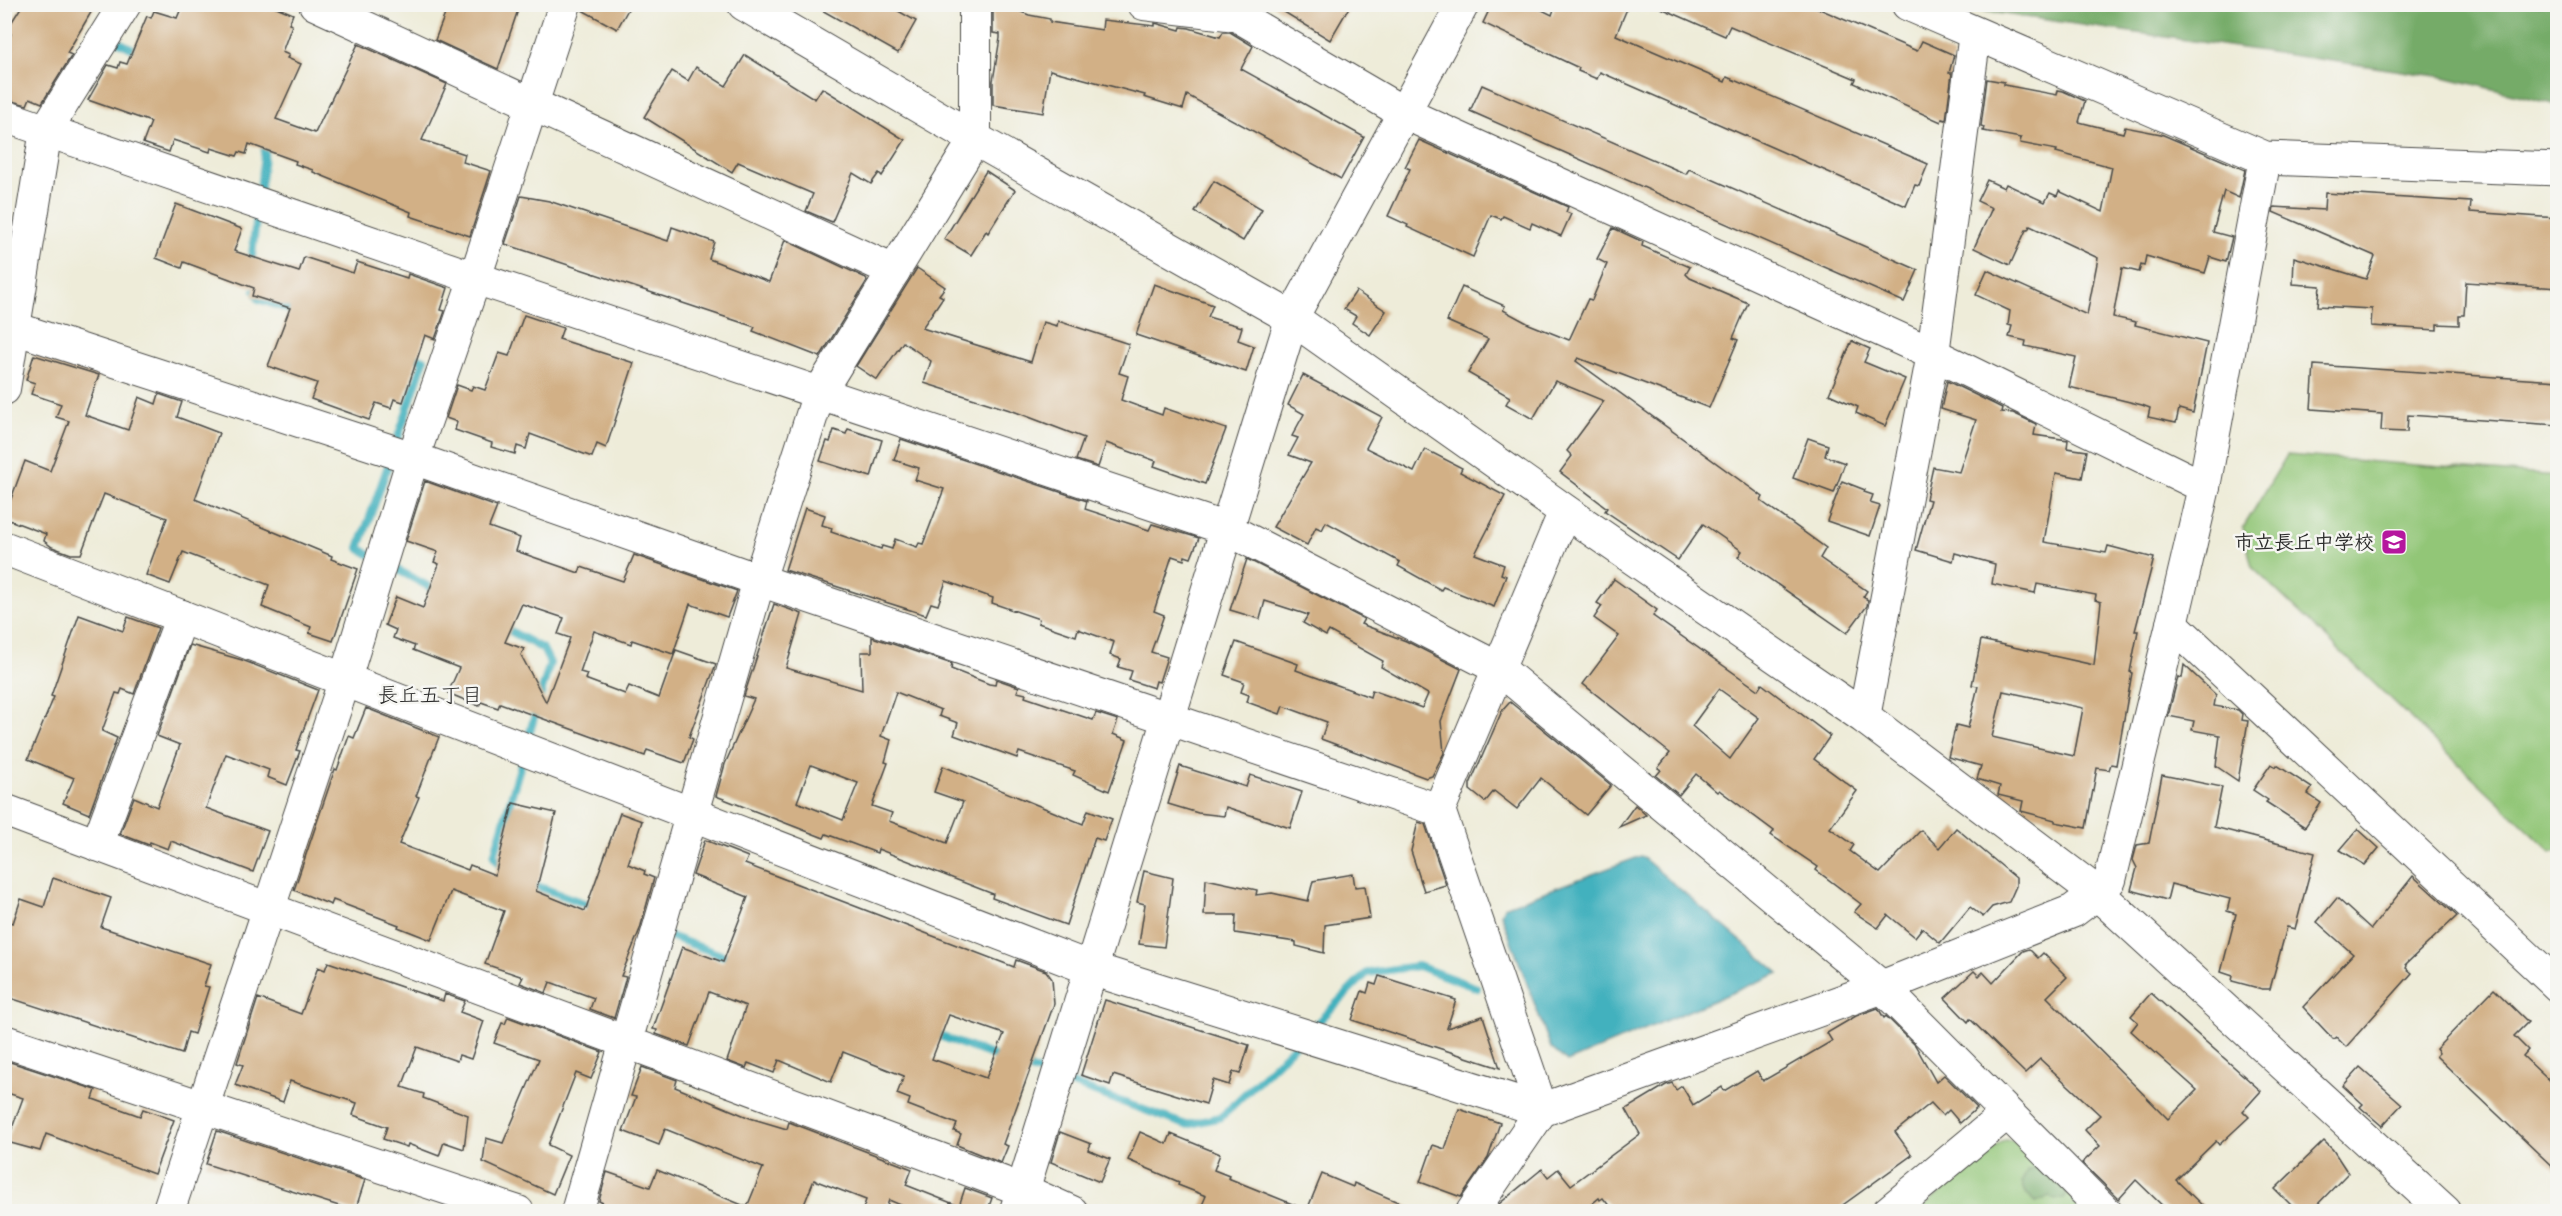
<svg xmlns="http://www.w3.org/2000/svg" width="2562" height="1216" font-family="Sriracha,'Klee One',sans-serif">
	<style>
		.green { fill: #92c677; stroke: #5e7851; stroke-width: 1.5 }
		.forest { fill: #75ab68; stroke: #506b4a; stroke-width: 1.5 }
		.water { fill: #42b1be; stroke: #366e74; stroke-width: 1.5 }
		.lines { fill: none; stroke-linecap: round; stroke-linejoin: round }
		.stream { stroke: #42b1be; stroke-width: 8 }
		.building { fill: #d2b086; fill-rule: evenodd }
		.minor-casing { stroke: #484845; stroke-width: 34 }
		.tertiary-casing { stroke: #484845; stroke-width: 35 }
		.minor { stroke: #fff; stroke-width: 32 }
		.tertiary { stroke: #fff; stroke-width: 33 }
		.labels { text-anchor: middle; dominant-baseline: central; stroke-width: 5; stroke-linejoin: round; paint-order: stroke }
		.poi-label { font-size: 20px; font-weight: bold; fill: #2b2b2b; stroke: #f6f6f2; text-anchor: end }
		.neighbourhood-label { font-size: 21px; fill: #2b2b2b; stroke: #f6f6f2 }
	</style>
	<rect width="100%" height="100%" fill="#f6f6f2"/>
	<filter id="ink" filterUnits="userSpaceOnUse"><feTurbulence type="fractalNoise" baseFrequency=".0167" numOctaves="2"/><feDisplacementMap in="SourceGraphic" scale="12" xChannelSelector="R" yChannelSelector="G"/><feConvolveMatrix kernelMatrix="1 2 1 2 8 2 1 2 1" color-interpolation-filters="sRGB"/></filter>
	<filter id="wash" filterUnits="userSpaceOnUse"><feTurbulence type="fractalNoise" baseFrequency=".008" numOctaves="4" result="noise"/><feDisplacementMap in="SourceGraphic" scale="24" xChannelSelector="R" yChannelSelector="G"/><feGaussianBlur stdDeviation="1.35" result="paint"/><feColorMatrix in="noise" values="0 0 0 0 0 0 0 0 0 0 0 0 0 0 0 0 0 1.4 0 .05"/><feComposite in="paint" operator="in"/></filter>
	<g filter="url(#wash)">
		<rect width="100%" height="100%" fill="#eeecd9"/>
		<!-- green -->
		<g class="green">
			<path d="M2287 455 2557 476V850L2551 852 2252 567 2243 528Z"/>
			<path d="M2005 1140 2017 1141 2087 1212H1916Z"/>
		</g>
		<!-- forest -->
		<g class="forest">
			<path d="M1941 5H2557V105L2444 77Z"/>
			<path d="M2040 1167 2069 1185 2065 1198 2055 1200 2050 1196 2036 1202 2026 1193 2022 1182 2027 1171Z"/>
		</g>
		<!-- water -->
		<path class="water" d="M1641 856 1779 973 1567 1062 1551 1048 1501 914 1504 907Z"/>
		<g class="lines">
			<!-- stream -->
			<g class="stream">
				<path d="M111 38 141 53"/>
				<path d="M259 197 266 140"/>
				<path d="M251 265 257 211"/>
				<path d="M255 291 259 299 298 313"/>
				<path d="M395 446 424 360 408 354"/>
				<path d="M374 557 359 548 391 457"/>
				<path d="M387 564 437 591"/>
				<path d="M503 627 543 649 550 663 527 742"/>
				<path d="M504 869 494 856 523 757"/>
				<path d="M529 883 597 908"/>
				<path d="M664 934 735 960"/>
				<path d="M1311 1029 1367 973 1418 966 1477 988"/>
				<path d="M931 1033 1005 1060"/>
				<path d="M1022 1066 1050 1076"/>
				<path d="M1064 1081 1186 1125 1221 1117 1298 1042"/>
			</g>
		</g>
		<g id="blocks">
			<!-- building -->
			<g class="building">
				<path d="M23 4H96L67 53 72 55 42 103 30 98 27 105 4 99V51L11 34 6 31Z"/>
				<path d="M183 4H269L293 14 289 24 292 25 282 52 289 55 287 58 301 64 276 119 315 133 358 44 447 84 422 140 465 154 463 162 491 171 470 236 410 216 411 212 313 172V170L295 164 296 161 249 144 246 154 239 152 237 156 211 148 210 152 173 140 169 152 143 143 151 122 88 100 108 65 118 68 120 62 127 64 147 16 151 18 154 11 177 18Z"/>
				<path d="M449 4H520L498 69 435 40Z"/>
				<path d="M582 4H631L617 29 582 10Z"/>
				<path d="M811 4H886L916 21 898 53Z"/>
				<path d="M993 4H1022L1021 12 1029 15 1050 19V22L1102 30 1103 20 1155 26V23L1180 30 1181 27 1189 28 1220 37 1223 32H1230L1253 46 1241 69 1364 137 1341 179 1187 95 1183 109 1144 97 1145 95 1050 70 1043 113 993 105V81L1000 38V34L993 33Z"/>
				<path d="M1271 4H1351L1330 40Z"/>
				<path d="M1492 4H1530L1552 15 1556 4H1629L1616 35 1725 82 1727 77 1928 164 1919 186 1915 185 1906 206 1600 72 1597 79 1578 71 1579 68 1483 23Z"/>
				<path d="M1652 4H1808L1917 51 1922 41 1954 55 1949 73H1952L1946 120 1942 119 1941 122 1854 83 1856 79 1730 26 1725 36Z"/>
				<path d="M745 55 815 99 822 88 905 140 882 176 879 173 871 184 853 173 832 222 806 211 813 194 738 162 732 172 644 117 672 71 688 81 696 67 726 86Z"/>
				<path d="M1987 79 2004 82V85L2057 95 2058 90 2063 91 2085 101 2079 122 2123 133 2125 127 2161 134 2245 170 2239 198 2224 191 2213 232 2232 237 2226 262 2210 257 2205 273 2146 256 2144 266 2141 265 2139 272 2122 268 2113 317 2136 322 2135 325 2207 343 2193 413 2179 409 2176 423 2148 417 2150 408 2142 405 2069 387 2076 357 2025 346 2026 341 2009 337 2012 326 2008 325 2010 311 1976 295 1987 270 2087 315 2098 258 2030 226 2028 230H2026L2010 265 1974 248 1992 208 1977 201 1987 180 2004 188 2006 184 2045 202 2050 193 2057 196 2059 191 2103 212 2112 167 2056 152 2057 150 2020 143 2021 138 1983 131 1984 127 1981 126Z"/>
				<path d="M1482 85 1686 174 1689 169 1918 270 1904 302 1470 111Z"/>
				<path d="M1419 140 1568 207 1566 212 1571 214 1561 236 1532 223 1530 228 1503 216 1501 219 1491 215 1473 257 1407 227 1408 225 1388 216 1410 169 1405 167Z"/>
				<path d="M986 171 1015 190 988 233 986 231 971 255 944 239Z"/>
				<path d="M1214 181 1262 209 1243 241 1195 212Z"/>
				<path d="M2325 193 2471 202 2470 212 2558 218V288L2466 282 2464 315H2459V325L2437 324V330L2371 326 2372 309 2318 306 2320 286 2293 284 2294 257 2366 279 2375 256 2273 212 2274 207 2324 210Z"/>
				<path d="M521 196 549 201 668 241 672 227 714 242 709 259 769 282 785 240 866 278 867 281 820 357 753 331 755 327 505 244Z"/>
				<path d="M176 204 242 229 234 251 299 272 304 257 353 273 357 262 407 278 408 274 448 288 441 310 445 311 435 339 425 335 403 402 394 399 391 408 376 403 369 420 311 399 317 383 268 366 290 308 252 296 254 288 184 262 182 268 156 258Z"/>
				<path d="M1613 228 1643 242 1642 246 1690 267 1686 274 1690 278 1748 303 1733 338 1738 340 1709 408 1578 358 1576 361 1763 497 1761 501 1826 548 1820 558 1867 591 1863 597 1868 600 1867 606 1847 633 1738 557 1742 551 1703 524 1678 560 1605 511 1607 508 1560 472 1572 456 1567 451 1604 401 1555 381 1533 419 1506 404 1510 397 1468 373 1488 339 1447 321 1462 287 1505 306 1503 310 1529 324 1569 340 1588 299 1592 300 1607 264 1597 259Z"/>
				<path d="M917 268 945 287 939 295 943 297 922 328 1031 362 1043 322 1057 326 1058 321 1129 344 1119 373 1128 376 1121 400 1162 415 1164 408 1226 429 1205 484 1154 466 1156 461 1106 443 1098 467 1076 460 1084 438 1013 411 924 383 931 361 903 342 877 380 856 366Z"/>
				<path d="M1154 284 1213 305 1208 317 1242 327 1238 340 1254 346 1246 372 1136 335Z"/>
				<path d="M1356 291 1386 311 1370 335 1352 323 1356 316 1344 309Z"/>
				<path d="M524 315 563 328 559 339 634 363 606 448 597 444 592 457 530 434 526 449 517 446 515 454 491 447 492 443 455 430 457 422 446 418 457 385 471 390 473 386 485 390 499 353 509 356Z"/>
				<path d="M1852 341 1870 349 1864 362 1905 379 1885 426 1856 413 1858 407 1829 394Z"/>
				<path d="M34 355 99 375 85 415 128 430 139 397 156 404 159 394 182 402 177 417 219 433 195 499 332 556 331 559 358 569 333 641 309 633 311 627 262 607 269 585 183 552 170 584 146 575 167 518 104 494 81 554H71L52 547 44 541 46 534 4 518 25 461 50 471 69 421 56 417 61 404 31 394 35 383 26 380Z"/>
				<path d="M2314 365 2558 381V425L2408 415 2407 432 2381 431 2382 414 2311 409Z"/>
				<path d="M1303 375 1382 417 1366 448 1414 472 1425 449 1462 468 1460 472 1505 496 1475 554 1504 565 1501 574 1506 576 1494 607 1443 587 1441 590 1398 566 1400 562 1326 522 1322 530 1316 527 1307 545 1273 527 1311 463 1289 455 1298 438 1292 436 1304 414 1288 405Z"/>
				<path d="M1947 381 2002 408 2001 412 2013 413 2036 424 2034 435 2068 440 2067 448 2087 451 2082 478 2056 473 2044 542 2106 553 2108 546 2154 558 2135 631H2138L2130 672 2132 673 2116 765 2111 764 2109 770 2097 768 2086 828 2055 822V820L2021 811 2023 801 1998 795 2000 786 1977 779 1981 766 1948 757 1956 725 1968 728 1978 686 1972 685 1981 640 2094 665 2101 602 2095 600 2096 595 2037 584 2035 593 1992 584 1995 564 1955 553 1953 561 1916 550 1930 500 1926 499 1933 467 1959 472 1976 420 1941 409ZM2003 691 2083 708 2074 756 1992 737Z"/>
				<path d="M848 429 882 440 871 477 820 461 827 441 830 442 834 430 846 434Z"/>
				<path d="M1808 438 1828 445 1825 456 1845 463 1834 493 1793 478Z"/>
				<path d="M901 439 1087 501 1085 509 1149 530 1152 524 1199 538 1191 558 1185 556 1184 560 1172 556 1154 611 1164 615 1151 652 1167 657 1159 682 1156 681 1154 688 1129 680 1132 671 1118 667 1121 659 1110 655 1114 642 1078 629 1076 636 1038 623 1039 619 992 603 993 598 946 581 938 605 931 603 926 615 785 570 805 508 825 515 822 525 832 528 831 532 881 549 882 546 892 549 895 539 917 547 919 543 923 544 944 489 915 480 919 468 894 460Z"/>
				<path d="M425 481 497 507 489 527 520 538 516 551 579 573 581 567 623 581 634 555 737 591 727 617 690 604 673 654 632 640 631 644 594 631 580 672 587 674 585 679 625 694 629 686 659 698 676 650 716 664 689 737 693 739 684 763 647 750 645 756 500 703 498 708 481 702 479 706 448 693 459 668 413 650 415 646 393 638 396 630 385 625 396 597 423 608 439 564 434 562 438 552 406 541ZM522 604 564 618 558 634 570 638 546 702 521 655 524 649 505 642Z"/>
				<path d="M1842 481 1865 490 1864 492 1873 495 1870 503 1880 506 1870 536 1827 521Z"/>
				<path d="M1247 559 1364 619 1361 624 1406 641 1461 669 1441 721 1444 753 1432 776 1426 778 1321 739 1327 722 1283 706 1280 714 1247 702 1249 695 1241 692 1244 682 1224 675 1236 642 1298 664 1296 670 1370 697 1372 690 1422 708 1428 694 1381 667 1383 661 1329 631 1326 636 1303 623 1308 615 1265 601 1260 619 1230 610Z"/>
				<path d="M1614 579 1657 610 1653 616 1758 690 1762 684 1830 736 1814 759 1857 791 1830 828 1854 845 1850 851 1880 873 1921 830 1939 848 1956 828 2016 878V886L2009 902 1992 907 1983 917 1970 907 1940 943 1922 928 1915 937 1888 915 1878 928 1854 912 1861 904 1816 870 1818 867 1771 835 1774 831 1719 790 1717 792 1696 774 1679 795 1656 776 1661 770 1658 768 1670 753 1583 684 1619 636 1594 618 1602 606 1597 603ZM1719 689 1759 718 1730 759 1692 726Z"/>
				<path d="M774 604 802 614 786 668 862 690 861 652H872V637L952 664 951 669 989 684 995 685 996 679 1019 687 1017 692 1026 694 1025 697 1093 720 1096 713 1118 720 1113 734 1127 740 1109 791 1073 775 1075 771 1019 752 1017 758 954 735 958 723 939 716 941 710 896 692 881 736 891 740 885 762 888 763 872 806 892 813 889 821 947 843 963 802 934 792 943 766 1083 824 1088 810 1112 819 1104 841 1095 838 1066 925 992 898 993 894 878 849 877 853 826 834 824 838 716 796 725 764 754 699 744 696ZM811 765 858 783 843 820 797 802Z"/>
				<path d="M79 615 123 631 128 617 158 628 134 694 122 689 120 694 116 693 102 731 117 738 89 814 63 803 74 778 28 759 54 697 51 696Z"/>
				<path d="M190 645 242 660 318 690 296 750 300 751 287 785 267 777 269 770 226 754 206 808 268 831 253 872 171 841 168 849 150 842 149 845 120 834 134 797 157 807 180 745 157 736Z"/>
				<path d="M2184 665 2216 695 2214 706 2238 710 2242 714 2241 720 2248 721 2238 781 2216 766 2220 735 2192 730 2194 721 2168 716 2178 677 2182 678Z"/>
				<path d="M1510 702 1611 785 1586 815 1541 778 1517 809 1494 791 1485 802 1470 790V784L1502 711Z"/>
				<path d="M366 708 439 737 416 796 419 797 399 844 468 870 470 865 495 875 513 803 556 813 536 891 585 911 620 813 642 821 628 864 645 871 644 874 654 878 640 929 621 976 626 977 614 1018 590 1009 594 998 550 982 546 993 520 983 523 977 485 964 504 911 451 891 431 940 398 927 399 925 333 900 331 905 294 890 335 769 337 770 349 736 354 738Z"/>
				<path d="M2271 764 2276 767 2277 765 2312 788 2308 794 2321 803 2305 827 2266 802 2268 800 2253 790Z"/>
				<path d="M1180 766 1246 787 1250 775 1302 792 1290 828 1226 807 1224 816 1198 813 1168 804Z"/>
				<path d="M2162 775 2222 787 2214 827 2315 853 2295 929 2287 927 2270 989H2262L2232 981 2233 976 2221 972 2236 914 2227 911 2230 899 2171 884 2167 900 2131 890 2137 868 2133 860 2137 845 2149 843Z"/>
				<path d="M1635 805 1646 815 1619 827Z"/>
				<path d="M1418 822 1425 824 1446 885 1424 891 1411 851Z"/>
				<path d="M2358 829 2379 848 2365 865 2340 850Z"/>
				<path d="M705 840 748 857 745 864 1014 967 1016 960 1046 971 1052 979 1054 1004 1003 1144 1008 1146 1001 1163 957 1145 961 1134 954 1131 957 1124 908 1105 910 1099 897 1094 904 1076 843 1052 831 1082 779 1060 774 1073 748 1063 746 1068 727 1061 746 1006 709 992 689 1046 656 1034 657 1030 653 1029 682 947 723 962 748 897 693 875ZM949 1015 1004 1034 986 1078 932 1059Z"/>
				<path d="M1144 871 1173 878 1164 947 1139 944 1145 904 1137 902Z"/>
				<path d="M1353 874 1355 887 1365 886 1370 918 1325 925 1324 953 1296 946V942L1235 933 1236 915H1204L1206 879 1257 890 1256 895 1272 893 1308 901 1313 881Z"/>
				<path d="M2413 876 2457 916 2406 964 2407 966 2406 968 2412 973 2346 1047 2336 1037 2333 1039 2303 1007 2353 954 2317 922 2337 898 2371 929Z"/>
				<path d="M53 878 111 898 101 927 211 964 204 986 209 987 194 1034 188 1032 182 1054 4 996V921L13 923 21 899 44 907Z"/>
				<path d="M2029 949 2038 958 2043 953 2067 977 2047 997 2168 1119 2197 1090 2131 1031 2138 1022 2131 1016 2151 993 2261 1091 2243 1111 2249 1117 2219 1145 2216 1141 2176 1180 2209 1212H2169L2136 1180 2119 1199 2082 1163 2100 1146 2085 1130 2100 1115 2040 1059 2025 1073 1970 1019 1968 1022 1945 998 1974 971 1979 976 1983 972 1993 983 2023 951Z"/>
				<path d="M328 962 443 1001 445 994 465 1001 460 1012 484 1021 471 1059 459 1055 457 1061 417 1047 402 1087 424 1094 423 1098 468 1115 464 1149 444 1142 439 1156 408 1144 407 1147 383 1139 387 1127 353 1115 357 1103 290 1081 283 1102 235 1085 243 1065 237 1063 258 998 301 1014 318 967 325 970Z"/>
				<path d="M1379 976 1456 1000 1447 1028 1483 1016 1500 1068 1352 1020 1362 991 1367 993 1370 983 1376 985Z"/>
				<path d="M2494 989 2528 1022 2514 1036 2528 1050 2523 1056 2558 1089V1172L2436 1056 2439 1053 2436 1049Z"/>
				<path d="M1105 1000 1249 1045 1240 1074 1233 1072 1229 1085 1213 1080 1206 1104 1113 1075 1110 1085 1081 1075Z"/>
				<path d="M1878 1008 1884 1018 1886 1016 1915 1045 1936 1082 1944 1075 1977 1108 1960 1123 1949 1110 1943 1116 1931 1103 1895 1132 1912 1155 1833 1212H1614L1603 1198 1600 1200 1599 1198 1582 1212H1494L1499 1204 1542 1169 1548 1177 1558 1169 1571 1185 1640 1134 1626 1109 1666 1085 1672 1083 1676 1090 1682 1086 1693 1105 1722 1087 1724 1091 1757 1071 1763 1081 1832 1041 1827 1033 1856 1016Z"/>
				<path d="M508 1017 602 1052 591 1079 576 1073 550 1140 548 1145 569 1155 553 1194 483 1162 486 1138 503 1143 539 1059 494 1043 502 1023 505 1024Z"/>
				<path d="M4 1060 96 1090 93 1099 140 1116 143 1109 174 1120 154 1174 46 1134 40 1151 7 1142 23 1098 4 1092Z"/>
				<path d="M642 1067 677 1080 675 1087 750 1118 787 1129 789 1122 912 1169 906 1185 959 1206 965 1188 992 1198 987 1212H917L889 1200 885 1212H862L866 1200 814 1180 801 1212H600L603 1203 599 1201 607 1172 650 1187 657 1170 747 1207 763 1168 665 1129 659 1145 623 1131 636 1097 631 1096Z"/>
				<path d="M2360 1067 2402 1104 2382 1126 2360 1107 2363 1104 2343 1086Z"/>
				<path d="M1459 1109 1500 1123 1488 1158 1461 1197 1420 1182 1433 1145 1445 1149Z"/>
				<path d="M217 1131 365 1180 355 1211 206 1164Z"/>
				<path d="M1060 1132 1091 1144 1088 1150 1110 1159 1100 1182 1051 1162Z"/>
				<path d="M1140 1132 1167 1144 1171 1134 1220 1154 1214 1170 1229 1176 1228 1178 1307 1210 1322 1174 1353 1187 1354 1183 1421 1212H1199L1206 1196 1178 1185 1179 1182 1128 1160Z"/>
				<path d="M2324 1141 2333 1150 2348 1173 2310 1212H2298L2275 1189Z"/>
			</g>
		</g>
	</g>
	<g filter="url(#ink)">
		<use href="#blocks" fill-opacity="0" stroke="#484845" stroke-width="1.5"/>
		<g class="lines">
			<defs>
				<g id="minor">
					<path d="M315 4 894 271"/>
					<path d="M1144 4 1236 15"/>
					<path d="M1235 4 1236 15 1404 113 1933 354 2204 487 2172 624"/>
					<path d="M4 116 475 278 1227 529 1498 668 1882 987 2106 1212"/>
					<path d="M1292 318 1463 4"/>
					<path d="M14 328 413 458 759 580 1439 810 1542 1110 1472 1212"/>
					<path d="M4 389 46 130 125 4"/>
					<path d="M2204 487 2265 158"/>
					<path d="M1864 717 1933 354 1975 33"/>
					<path d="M4 810 1023 1190 1072 1212"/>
					<path d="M1439 810 1565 511"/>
					<path d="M97 845 182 616"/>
					<path d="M2097 893 2110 880 2172 624 2558 986"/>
					<path d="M4 1041 518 1212"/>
					<path d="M168 1212 345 679 413 458 475 278 565 4"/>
					<path d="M577 1212 759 580 819 393 975 139V4"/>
					<path d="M1888 1212 2006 1114"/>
				</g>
				<g id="tertiary">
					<path d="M744 4 975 139 1292 318 1565 511 1864 717 2097 893 2445 1212"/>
					<path d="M1908 4 2265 158 2558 169"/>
					<path d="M4 548 1092 969 1542 1110 1882 987 2073 911 2097 893"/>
					<path d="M1016 1212 1292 318"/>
				</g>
			</defs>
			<!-- minor casing -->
			<use href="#minor" class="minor-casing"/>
			<!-- tertiary casing -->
			<use href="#tertiary" class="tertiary-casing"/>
			<!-- minor -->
			<use href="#minor" class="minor"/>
			<!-- tertiary -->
			<use href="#tertiary" class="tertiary"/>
		</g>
	</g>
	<!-- icons -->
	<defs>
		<symbol id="school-square" viewBox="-11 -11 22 22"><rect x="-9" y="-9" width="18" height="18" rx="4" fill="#b5179e" stroke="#f6f6f2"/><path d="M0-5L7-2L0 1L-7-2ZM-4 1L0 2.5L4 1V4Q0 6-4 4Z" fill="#fff"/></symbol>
	</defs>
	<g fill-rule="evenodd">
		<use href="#school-square" x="2379" y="527" width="30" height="30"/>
	</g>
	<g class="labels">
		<!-- poi labels -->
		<g class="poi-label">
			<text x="2374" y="542">市立長丘中学校</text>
		</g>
		<!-- neighbourhood labels -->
		<g class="neighbourhood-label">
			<text x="430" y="695">長丘五丁目</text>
		</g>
	</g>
	<!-- margin -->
	<rect width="2562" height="1216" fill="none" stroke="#f6f6f2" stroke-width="24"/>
</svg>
